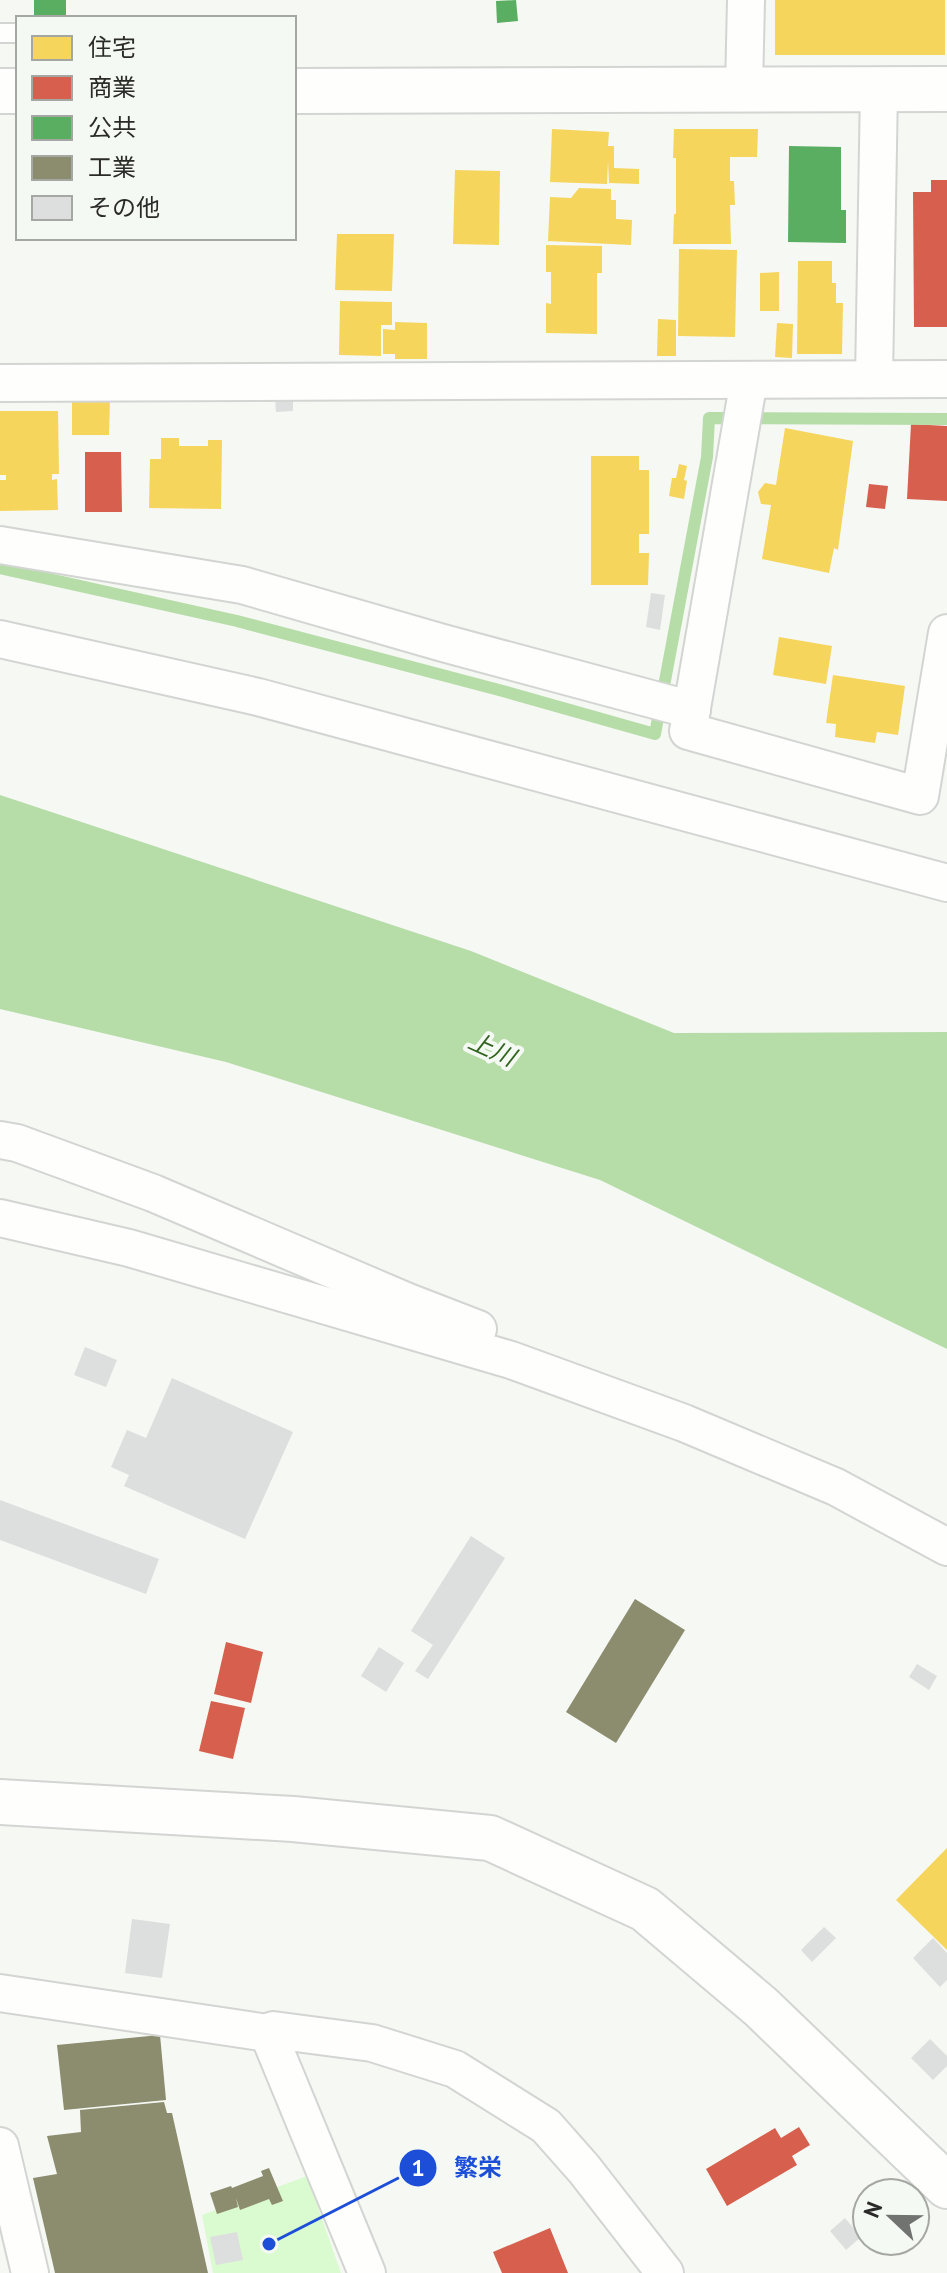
<svg xmlns="http://www.w3.org/2000/svg" width="947" height="2273" font-family="'PT Sans','Noto Sans JP',sans-serif">
	<style>
		.green { fill: #dafbd0 }
		.water { fill: #b6dda8 }
		.homes { fill: #f6d55c }
		.shops { fill: #d6604d }
		.public { fill: #5aae61 }
		.industry { fill: #8c8c6e }
		.lines { fill: none; stroke-linecap: round; stroke-linejoin: round }
		.stream { stroke: #b6dda8; stroke-width: 12 }
		.building { fill: #dddfde }
		.service-casing { stroke: #d3d5d2; stroke-width: 22 }
		.minor-casing { stroke: #d3d5d2; stroke-width: 40 }
		.tertiary-casing { stroke: #d3d5d2; stroke-width: 48 }
		.service { stroke: #fefefd; stroke-width: 18 }
		.minor { stroke: #fefefd; stroke-width: 36 }
		.tertiary { stroke: #fefefd; stroke-width: 44 }
		.labels { text-anchor: middle; dominant-baseline: central; stroke-width: 8; stroke-linejoin: round; paint-order: stroke }
		.water-label { font-size: 24px; font-style: italic; fill: #31651e; stroke: #f5f9f3 }
		.leader { fill: none; stroke: #1d4ed8; stroke-width: 3 }
		.callout-dot { fill: #1d4ed8; stroke: #f5f9f3; stroke-width: 3 }
		.mark-label { font-size: 24px; text-anchor: middle; font-weight: bold; fill: #fff }
		.callout-label { font-size: 24px; text-anchor: middle; font-weight: bold; fill: #1d4ed8; stroke: #f5f9f3; stroke-width: 8; stroke-linejoin: round; paint-order: stroke }
	</style>
	<rect width="100%" height="100%" fill="#f6f8f4"/>
	<!-- green -->
	<path class="green" d="M307 2176 341 2273H213L202 2215Z"/>
	<!-- water -->
	<path class="water" d="M0 795 471 951 674 1033 947 1032V1349L600 1180 226 1062 0 1009Z"/>
	<!-- homes -->
	<g class="homes">
		<rect x="775" y="0" width="170" height="55"/>
		<path d="M552 129 609 132 608 146H614V168L639 169V184L609 183 608 161 607 184 550 182Z"/>
		<path d="M674 129H758L757 157H730V181H734L735 205H730L731 244H673L674 214H676V158H673Z"/>
		<path d="M455 170 500 171 499 245 453 244Z"/>
		<path d="M579 188 611 189V200H616V219L632 220 631 245 548 241 550 197 571 198Z"/>
		<path d="M337 234H394L392 291 335 290Z"/>
		<path d="M546 245 602 246V273H597V334L546 333V303L551 304V272H546Z"/>
		<path d="M679 249 737 250 735 337 678 336Z"/>
		<path d="M798 261H832V283H836V303H843L842 354H797Z"/>
		<path d="M779 272V311H760V273Z"/>
		<path d="M340 301 392 302V325H381V356L339 355Z"/>
		<path d="M658 319 676 320V356H657Z"/>
		<path d="M395 322 427 323V359H395V354H383V329L395 330Z"/>
		<path d="M777 323 793 324 792 358 775 357Z"/>
		<path d="M110 400 109 435H72V401Z"/>
		<path d="M0 411H58L59 474H52V480L57 479 58 510 0 511V480H6V475H0Z"/>
		<path d="M785 428 853 441 838 550 834 548 829 573 762 559 771 505 761 504 758 492 765 483 776 485Z"/>
		<path d="M161 438H179V446H208V440H222L221 509 149 508 150 459H161Z"/>
		<path d="M591 456H639V470H649V534H639V553H649L648 585H591Z"/>
		<path d="M679 464 687 466 684 480 687 481 684 499 669 496 672 478H676Z"/>
		<path d="M779 637 832 646 826 684 773 675Z"/>
		<path d="M833 675 905 686 898 735 877 732 875 743 835 737 836 724 826 723Z"/>
		<path d="M947 1848V1950L896 1900Z"/>
	</g>
	<!-- shops -->
	<g class="shops">
		<path d="M931 180H947V327H914L913 192H931Z"/>
		<path d="M911 424 947 426V501L907 499Z"/>
		<path d="M85 452H121L122 512H85Z"/>
		<path d="M869 484 888 486 885 509 866 507Z"/>
		<path d="M226 1642 263 1652 251 1703 214 1694Z"/>
		<path d="M211 1701 245 1708 233 1759 199 1751Z"/>
		<path d="M799 2127 810 2145 792 2156 797 2165 727 2206 706 2169 775 2128 781 2138Z"/>
		<path d="M550 2228 568 2273H502L493 2252Z"/>
	</g>
	<!-- public -->
	<g class="public">
		<rect x="34" y="0" width="32" height="18"/>
		<path d="M516 0 518 21 497 23 496 1Z"/>
		<path d="M789 146 841 147V210H846V243L788 242Z"/>
	</g>
	<!-- industry -->
	<g class="industry">
		<path d="M635 1599 685 1630 616 1743 566 1712Z"/>
		<path d="M160 2035 166 2100 64 2110 57 2045Z"/>
		<path d="M164 2102 167 2113H172L208 2273H55L33 2178 57 2174 47 2136 81 2132 80 2110Z"/>
		<path d="M269 2168 283 2201 272 2205 269 2199 240 2210 236 2198 238 2207 217 2214 210 2193 231 2186 232 2188 263 2176 261 2171Z"/>
	</g>
	<g class="lines">
		<!-- stream -->
		<path class="stream" d="M0 568 237 621 499 690 655 734 707 457 709 418 947 419"/>
	</g>
	<!-- building -->
	<g class="building">
		<path d="M275 398H293V411L276 412Z"/>
		<path d="M651 593 665 595 660 630 646 627Z"/>
		<path d="M85 1347 117 1360 106 1387 74 1375Z"/>
		<path d="M172 1378 293 1432 245 1539 124 1486 129 1475 111 1467 127 1430 146 1438Z"/>
		<path d="M0 1500 159 1559 146 1594 0 1540Z"/>
		<path d="M471 1536 505 1558 428 1679 415 1671 433 1645 411 1631Z"/>
		<path d="M379 1647 404 1663 386 1692 361 1676Z"/>
		<path d="M917 1664 937 1676 929 1690 909 1677Z"/>
		<path d="M132 1919 170 1924 162 1978 125 1973Z"/>
		<path d="M824 1927 836 1938 812 1962 801 1950Z"/>
		<path d="M933 1938 947 1953V1980L940 1987 913 1958Z"/>
		<path d="M930 2039 947 2056V2066L933 2080 911 2058Z"/>
		<path d="M845 2218 861 2237 846 2250 830 2231Z"/>
		<path d="M237 2232 243 2260 216 2265 210 2237Z"/>
	</g>
	<g class="lines">
		<defs>
			<path id="service" d="M0 33H18"/>
			<g id="minor">
				<path d="M744 90 746 0"/>
				<path d="M874 379 879 89"/>
				<path d="M749 380 688 731 920 796 947 633"/>
				<path d="M0 383 947 379"/>
				<path d="M0 545 242 585 443 643 692 710"/>
				<path d="M0 639 258 697 947 883"/>
				<path d="M0 1140 17 1143 153 1193 408 1302 478 1329"/>
				<path d="M0 1218 129 1248 511 1360 684 1423 836 1487 947 1547"/>
				<path d="M0 1993 268 2033 273 2030 372 2043 455 2069 546 2126 584 2169 665 2273"/>
				<path d="M268 2033 367 2273"/>
				<path d="M0 2146 30 2273"/>
			</g>
			<g id="tertiary">
				<path d="M0 91H18"/>
				<path d="M294 91 947 89"/>
				<path d="M0 1802 293 1819 490 1838 645 1909 761 2007 947 2186"/>
			</g>
		</defs>
		<!-- service casing -->
		<use href="#service" class="service-casing"/>
		<!-- minor casing -->
		<use href="#minor" class="minor-casing"/>
		<!-- tertiary casing -->
		<use href="#tertiary" class="tertiary-casing"/>
		<!-- service -->
		<use href="#service" class="service"/>
		<!-- minor -->
		<use href="#minor" class="minor"/>
		<!-- tertiary -->
		<use href="#tertiary" class="tertiary"/>
	</g>
	<g class="labels">
		<!-- water labels -->
		<g class="water-label">
			<text transform="translate(492 1049) rotate(24)">上川</text>
		</g>
	</g>
	<!-- callouts -->
	<path class="leader" d="M269 2244L418 2168"/>
	<g class="callout-dot">
		<circle cx="269" cy="2244" r="8"/>
		<circle cx="418" cy="2168" r="20"/>
	</g>
	<g class="mark-label">
		<text x="418" y="2176">1</text>
	</g>
	<g class="callout-label">
		<text x="478" y="2176">繁栄</text>
	</g>
	<!-- legend -->
	<rect x="16" y="16" width="280" height="224" fill="#f5f9f3" stroke="#a4a7a2" stroke-width="2"/>
	<rect x="32" y="36" width="40" height="24" fill="#f6d55c" stroke="#a4a7a2" stroke-width="2"/>
	<text x="88" y="56" font-size="24" fill="#2a2b29">住宅</text>
	<rect x="32" y="76" width="40" height="24" fill="#d6604d" stroke="#a4a7a2" stroke-width="2"/>
	<text x="88" y="96" font-size="24" fill="#2a2b29">商業</text>
	<rect x="32" y="116" width="40" height="24" fill="#5aae61" stroke="#a4a7a2" stroke-width="2"/>
	<text x="88" y="136" font-size="24" fill="#2a2b29">公共</text>
	<rect x="32" y="156" width="40" height="24" fill="#8c8c6e" stroke="#a4a7a2" stroke-width="2"/>
	<text x="88" y="176" font-size="24" fill="#2a2b29">工業</text>
	<rect x="32" y="196" width="40" height="24" fill="#dddfde" stroke="#a4a7a2" stroke-width="2"/>
	<text x="88" y="216" font-size="24" fill="#2a2b29">その他</text>
	<!-- north arrow -->
	<g transform="translate(891 2217) rotate(292)"><circle r="38" fill="#f5f9f3" stroke="#a4a7a2" stroke-width="2"/>
	<path d="M0-6L14 30L0 20L-14 30Z" fill="#717370"/>
	<text y="-12" font-size="22" font-weight="bold" text-anchor="middle" fill="#2a2b29">N</text>
	</g>
</svg>
